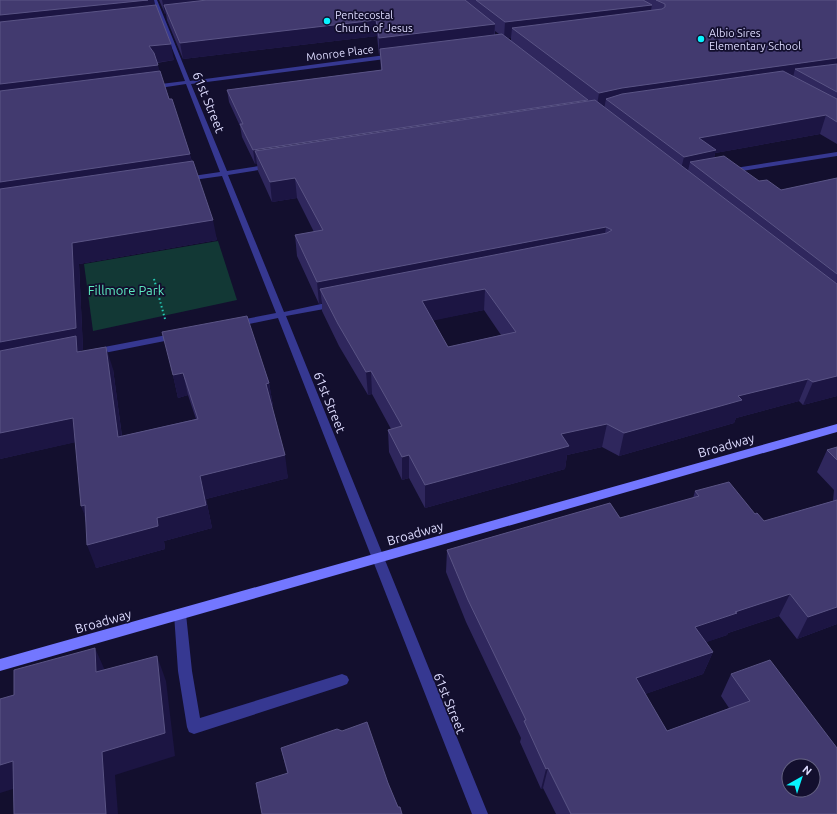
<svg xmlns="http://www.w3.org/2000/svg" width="837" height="814" font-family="Ubuntu,sans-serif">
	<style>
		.green { fill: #123835 }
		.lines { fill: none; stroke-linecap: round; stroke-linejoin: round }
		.path { stroke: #25cab7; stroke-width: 2; stroke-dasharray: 1.5 2.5; stroke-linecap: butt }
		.lane { fill: #363891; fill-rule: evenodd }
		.street { fill: #363891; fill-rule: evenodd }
		.secondary { fill: #7377ff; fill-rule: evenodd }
		.wall { fill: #2f275d; fill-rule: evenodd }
		.shaded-wall { fill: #1c1543 }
		.building { fill: #423a6f; stroke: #5a5485; fill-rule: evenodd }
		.poi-dot { fill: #08f4ff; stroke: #130f2e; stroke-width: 1.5 }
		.labels { text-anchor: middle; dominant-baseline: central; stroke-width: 3.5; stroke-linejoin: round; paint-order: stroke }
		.far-poi-label { font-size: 11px; fill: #dedcff; stroke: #130f2e; text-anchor: start }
		.far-street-label { font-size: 11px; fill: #dedcff; stroke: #130f2e }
		.street-label { font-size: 13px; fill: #dedcff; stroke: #130f2e }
		.park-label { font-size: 13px; fill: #5cebc0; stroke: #130f2e }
	</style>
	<rect width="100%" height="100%" fill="#130f2e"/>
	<!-- green -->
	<path class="green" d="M218 241 237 300 93 331 84 264Z"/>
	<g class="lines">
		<!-- path -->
		<path class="path" d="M154 279 165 319"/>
		<!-- lane -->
		<g class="lane">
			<path d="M837 152V156L729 173 726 171 729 169Z"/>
			<path d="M180 609 185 610 186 614 192 671 200 718 342 674 347 676 349 680 347 684 342 686 194 734 189 732 187 727 178 671 174 614 175 610Z"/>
		</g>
		<!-- street -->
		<g class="street">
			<path d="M153 0H157L190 81 393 54 396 56 393 58 191 84 227 171 271 164 274 166 271 168 228 175 284 312 335 301 339 304 335 307 286 316 488 814H472L278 318 235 327 231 324 235 321 276 313 222 176 186 181 183 179 186 177 220 172 186 84 153 89 150 87 153 85 185 81Z"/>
			<path d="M177 333 180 334 182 336 180 338 94 355 89 352 94 349Z"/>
		</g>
		<!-- secondary -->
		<path class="secondary" d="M837 424V432L0 671V659Z"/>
	</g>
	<!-- wall -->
	<g class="wall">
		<path d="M0 0H154L155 5 174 60 157 63 159 71 192 161 217 240 79 264 83 350H81V351L113 369 122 436 196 419 188 395 178 398 173 375 269 383 273 406H272L288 478 206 499 212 528 164 541 165 549 96 568 85 518 75 442 0 459Z"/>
		<path d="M159 0H837V144L820 134 715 153 714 158 759 181 781 190 837 178V396L803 405 799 401 736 418 734 423 619 456 602 447 567 455 565 469 425 508 409 478 402 480 389 452 388 430 391 429 372 394 368 395 339 346 322 311V303L319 304 297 256 295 235 314 232 297 198 272 202 258 171 257 164H255L242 137 240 126 229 102 227 90 381 70 380 54 379 55 377 36 183 59 167 20 166 14H165ZM495 31 499 34 495 35ZM508 38H511V41ZM484 310 501 335 448 347 433 320Z"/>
		<path d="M837 447V624L797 639 779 616 728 633 727 635 706 642 713 652 703 674 645 694 667 731 729 708 721 696 731 674 837 814H556L543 788 541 789 520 742 521 738 466 622 446 572 447 550 620 518 693 498 695 491 755 514 764 521 833 501 834 490 817 472 827 450Z"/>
		<path d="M281 748 388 783 398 807 287 773Z"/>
	</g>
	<!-- shaded-wall -->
	<g class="shaded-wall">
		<path d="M148 0H154L157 15 0 31V15Z"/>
		<path d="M162 0H298L164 5 166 14H165Z"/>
		<path d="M652 5 649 20 512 28 511 38H504L505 22Z"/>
		<path d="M376 20 377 36 183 59 180 43Z"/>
		<path d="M495 24 494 40 380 49V54L379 55V38Z"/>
		<path d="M171 44 174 60 153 63 149 46Z"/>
		<path d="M837 58V74L795 69 792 81 606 99 604 109 596 111 599 93 622 88Z"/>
		<path d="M158 65 162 82 0 102V84Z"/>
		<path d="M588 100 586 113 255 151 257 164H255L253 150Z"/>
		<path d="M826 115 820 134 715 153 711 170 690 162 687 175 679 177 684 157 699 138Z"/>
		<path d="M190 154 194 174 0 203V182Z"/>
		<path d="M295 178 297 198 272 202 270 182Z"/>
		<path d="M213 220 217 240 79 264 83 350H81L84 359 0 366V342L72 243Z"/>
		<path d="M606 227 603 248 320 289 322 303 319 304 317 282Z"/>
		<path d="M485 289 484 310 422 323V301Z"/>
		<path d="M106 347 113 369 125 460 118 437Z"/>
		<path d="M371 371 372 394 368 395 366 372Z"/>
		<path d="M183 373 188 395 178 398 173 375Z"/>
		<path d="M837 376V396L803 405 813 382Z"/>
		<path d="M808 379 799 401 736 418 734 423 619 456 624 433 738 396Z"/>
		<path d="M269 383 273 406 269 407 266 384Z"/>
		<path d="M73 418 81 441 0 459V433Z"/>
		<path d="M607 424 602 447 567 455 565 469 425 508V485L561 434Z"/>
		<path d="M285 455 288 478 206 499 212 528 164 541 165 549 96 568 87 545 157 518 200 476Z"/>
		<path d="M409 455V478L402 480V457Z"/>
		<path d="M85 505 90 529 81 506Z"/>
		<path d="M790 594 779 616 728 633 727 635 687 649 695 627 735 612Z"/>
		<path d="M837 607V624L797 639 808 617Z"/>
		<path d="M95 648 106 673 96 672Z"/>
		<path d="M713 652 703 674 628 700 636 678Z"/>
		<path d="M157 656 166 681 175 756 115 775 118 814H106L102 752Z"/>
		<path d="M13 761 29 784 0 793V765Z"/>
		<path d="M548 768 543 788 541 789 546 769Z"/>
	</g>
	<!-- building -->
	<g class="building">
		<path d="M0 0H148L0 15Z"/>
		<path d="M207 0H465L495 24 379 38 376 20 180 43 164 5Z"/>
		<path d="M476 0H643L652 5 505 22Z"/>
		<path d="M656 0H837V58L622 88 599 93 512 28 662 9 665 7V4Z"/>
		<path d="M156 5 171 44 149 46 154 53 158 65 0 84V22Z"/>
		<path d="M502 34 588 100 253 150 240 124H243L227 90 382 70 380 49Z"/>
		<path d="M837 64V92L795 69Z"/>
		<path d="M160 71 169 99H172L190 154 0 182V91Z"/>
		<path d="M783 71 837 99V122L826 115 699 138 716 150 684 157 606 99 622 94Z"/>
		<path d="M595 100 837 284V376L813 382 808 379 738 396 742 400 624 433 607 424 561 434 569 446 425 485 409 455 402 457 388 430 402 426 371 371 366 372 338 324 320 289 607 233 612 230 606 227 317 282 295 235 323 230 295 178 270 182 255 151ZM485 289 516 332 448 347 422 301Z"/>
		<path d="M724 156 759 181 767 180 781 190 837 178V274L690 162Z"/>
		<path d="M193 161 213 220 72 243 76 328 0 342V189Z"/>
		<path d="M247 316 269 383 266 384 285 455 200 476 206 505 157 518 158 526 87 545 85 505 81 506 73 418 0 433V351L76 336 77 352 106 347 118 437 198 419 183 373 173 375 162 332Z"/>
		<path d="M837 447V460L827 450Z"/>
		<path d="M729 482 755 514 757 513 764 521 837 500V607L808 617 790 594 735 612 737 613 695 627 713 652 636 678 667 731 750 701 731 674 770 660 837 748V814H571L548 768 546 769 524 721 526 720 468 600 447 550 610 503 620 518 699 496 695 491ZM789 766H813V790H789Z"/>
		<path d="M95 648 96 672 157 656 165 733 102 752 106 814H14L13 761 0 765V699L14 695V670Z"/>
		<path d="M367 722 388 783 398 807H400L402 814H262L256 783 288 773 281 748 337 729 342 731Z"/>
	</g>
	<!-- markers -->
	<g class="poi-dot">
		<circle cx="327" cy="21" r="4"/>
		<circle cx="701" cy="39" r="4"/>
	</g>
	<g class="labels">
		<!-- far-poi labels -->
		<g class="far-poi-label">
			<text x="335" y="15">Pentecostal<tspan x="335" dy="13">Church of Jesus</tspan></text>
			<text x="709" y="33">Albio Sires<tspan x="709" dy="13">Elementary School</tspan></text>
		</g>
		<!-- far-street labels -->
		<g class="far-street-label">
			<text transform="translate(340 53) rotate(-7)">Monroe Place</text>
		</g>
		<!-- street labels -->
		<g class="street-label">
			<text transform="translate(209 102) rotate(68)">61st Street</text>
			<text transform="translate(330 402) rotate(68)">61st Street</text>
			<text transform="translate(726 445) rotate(-16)">Broadway</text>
			<text transform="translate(415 533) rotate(-16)">Broadway</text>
			<text transform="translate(103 621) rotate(-16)">Broadway</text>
			<text transform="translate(450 703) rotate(68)">61st Street</text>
		</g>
		<!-- park labels -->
		<g class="park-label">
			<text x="126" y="290">Fillmore Park</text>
		</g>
	</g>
	<!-- north arrow -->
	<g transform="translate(801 778) rotate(39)"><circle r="19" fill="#130f2e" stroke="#646182"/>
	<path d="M0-3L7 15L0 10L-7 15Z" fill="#08f4ff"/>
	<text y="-6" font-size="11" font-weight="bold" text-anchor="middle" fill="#dedcff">N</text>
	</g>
</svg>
